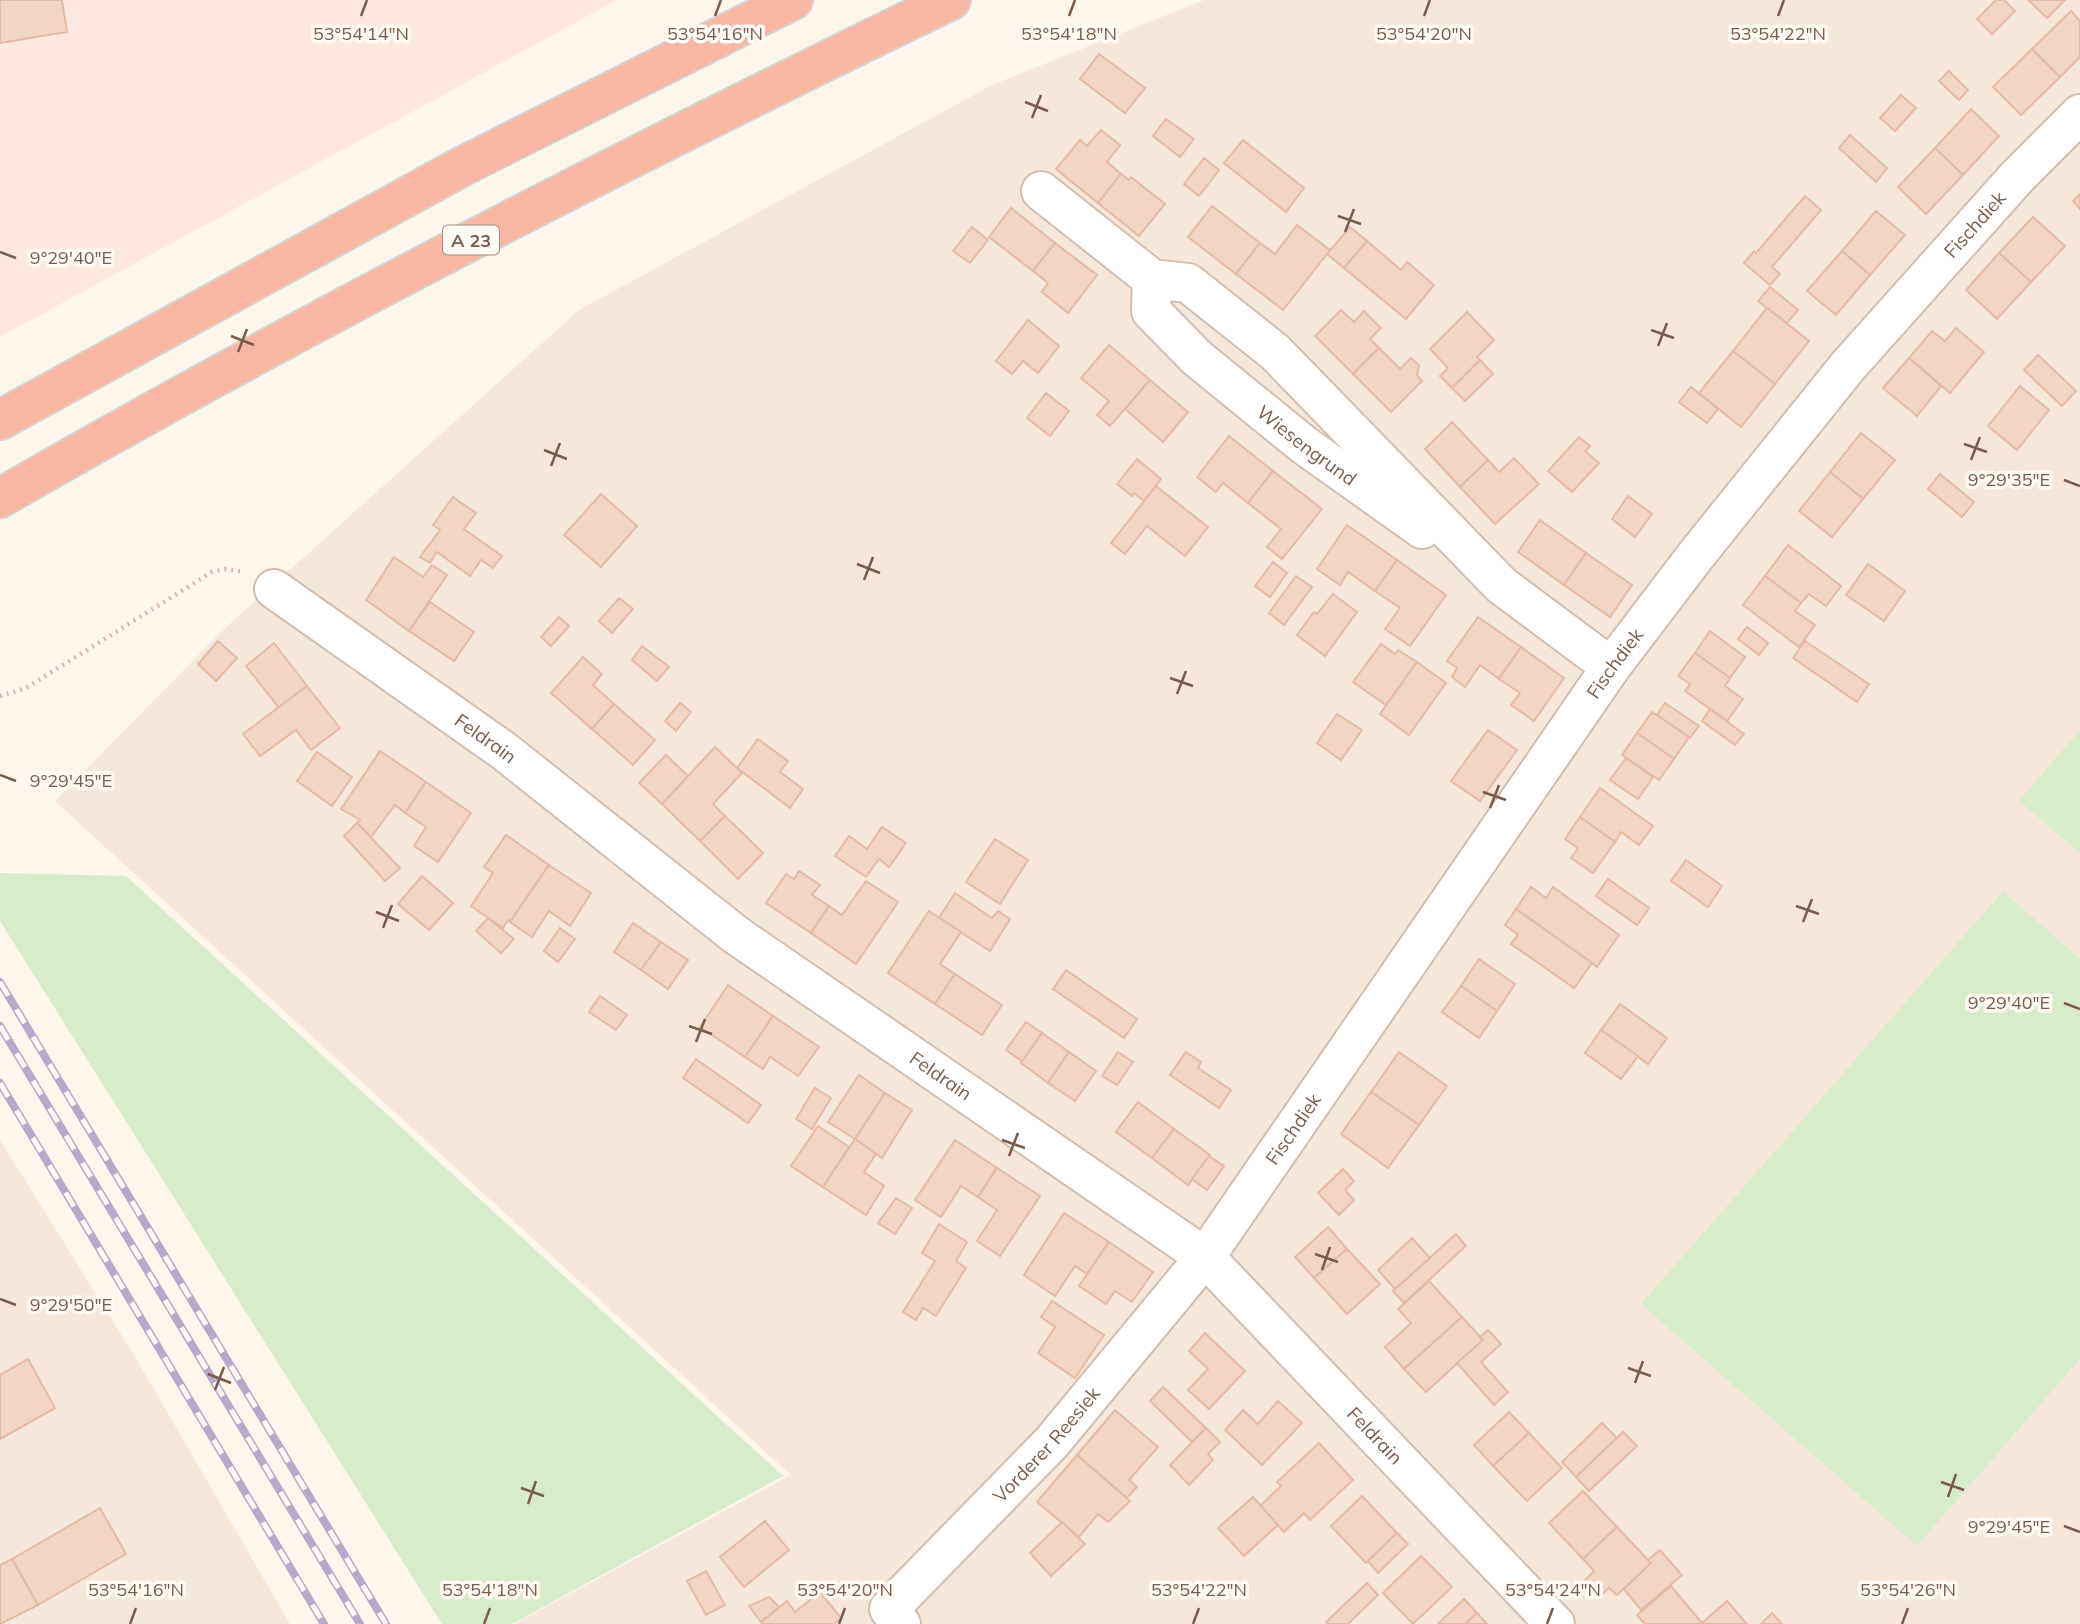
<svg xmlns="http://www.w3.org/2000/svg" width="2080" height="1624" font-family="Mulish,sans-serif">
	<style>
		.residential { fill: #f5e8da }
		.commercial { fill: #fde8e0 }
		.green { fill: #d8ecc9 }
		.building { fill: #f3d5c3; stroke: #e6bba3; stroke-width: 2 }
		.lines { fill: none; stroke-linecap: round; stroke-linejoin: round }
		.minor-casing { stroke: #d1beb0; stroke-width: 42 }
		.motorway-casing { stroke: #dad1cd; stroke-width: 42 }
		.path { stroke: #d9b8a5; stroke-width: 4.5; stroke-dasharray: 2 5; stroke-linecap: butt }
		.minor { stroke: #fff; stroke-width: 38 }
		.motorway { stroke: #f7b7a3; stroke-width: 38 }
		.rail-casing { stroke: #b9a8c9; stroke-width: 8 }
		.rail { stroke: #fffaf3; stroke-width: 5; stroke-dasharray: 16; stroke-linecap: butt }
		.ticks { fill: none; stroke: #7a5c4d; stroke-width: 2.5 }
		.labels { text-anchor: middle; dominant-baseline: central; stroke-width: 7; stroke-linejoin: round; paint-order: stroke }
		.shield { fill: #fffaf3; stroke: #a28b7f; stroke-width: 2 }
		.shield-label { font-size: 18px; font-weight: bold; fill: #7a5c4d }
		.street-label { font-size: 19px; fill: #7a5c4d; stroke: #fffaf3 }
		.ticks-label { font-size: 18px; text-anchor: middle; fill: #7a5c4d; stroke: #fffaf3; stroke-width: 7; stroke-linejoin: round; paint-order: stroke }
	</style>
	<rect width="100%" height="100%" fill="#fdf6ec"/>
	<!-- residential -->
	<g class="residential">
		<path d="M1204 0H2080V1624H514L791 1475 55 801 223 630 579 310 994 84Z"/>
		<path d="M0 1140 137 1360 290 1624H0Z"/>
	</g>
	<!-- commercial -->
	<path class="commercial" d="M0 0H617L0 337Z"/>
	<!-- green -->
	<g class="green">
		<path d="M2080 730V853L2019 801Z"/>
		<path d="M0 873 126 876 783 1476 512 1624H442L0 921Z"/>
		<path d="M2003 891 2080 959V1359L1917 1546 1641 1304Z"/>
	</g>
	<!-- building -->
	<g class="building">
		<path d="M0 0H62L67 32 0 43Z"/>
		<path d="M1996 0H2004L2015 11 1992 34 1977 19Z"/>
		<path d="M2028 0H2065L2047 18Z"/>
		<path d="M2071 11 2080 21V57L2060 77 2032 49Z"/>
		<path d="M2032 49 2060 77 2021 115 1993 87Z"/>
		<path d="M1099 54 1145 88 1125 113 1080 79Z"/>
		<path d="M1949 71 1968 90 1959 100 1939 81Z"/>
		<path d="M1901 95 1916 108 1895 131 1880 118Z"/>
		<path d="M1971 109 1999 136 1963 175 1935 148Z"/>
		<path d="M1166 119 1194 139 1180 157 1153 136Z"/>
		<path d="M1101 130 1120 145 1107 162 1121 174 1098 203 1056 169 1080 140 1087 146Z"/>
		<path d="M1850 135 1887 168 1876 182 1839 148Z"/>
		<path d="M1243 140 1304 188 1286 212 1224 163Z"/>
		<path d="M1935 148 1963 175 1926 214 1898 187Z"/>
		<path d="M1204 158 1219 170 1199 196 1184 184Z"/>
		<path d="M1121 174 1129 180 1131 177 1165 204 1139 236 1098 203Z"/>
		<path d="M2080 194V209L2073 201Z"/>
		<path d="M1805 196 1821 210 1772 267 1780 274 1770 285 1744 263 1754 251 1756 253Z"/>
		<path d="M1212 206 1260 243 1236 274 1188 237Z"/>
		<path d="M1011 208 1055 243 1033 271 989 237Z"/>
		<path d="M1876 211 1905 235 1870 275 1842 251Z"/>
		<path d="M2033 217 2065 246 2031 282 1999 253Z"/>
		<path d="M1297 225 1330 250 1283 310 1236 274 1260 243 1275 254Z"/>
		<path d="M972 227 988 240 970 263 953 251Z"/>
		<path d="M1350 227 1367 241 1344 268 1327 254Z"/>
		<path d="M1367 241 1401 270 1407 262 1434 285 1406 319 1344 268Z"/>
		<path d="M1055 243 1097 275 1068 313 1042 292 1048 283 1033 271Z"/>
		<path d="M1842 251 1870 275 1836 315 1807 291Z"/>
		<path d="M1999 253 2031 282 1997 319 1966 290Z"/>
		<path d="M1770 287 1798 310 1787 323 1758 301Z"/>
		<path d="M1767 308 1809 341 1775 384 1733 351Z"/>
		<path d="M1341 310 1354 322 1364 311 1381 328 1370 339 1379 348 1353 374 1315 336Z"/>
		<path d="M1467 312 1494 340 1477 357 1480 360 1452 388 1440 376 1448 368 1430 349Z"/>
		<path d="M1028 320 1059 346 1038 373 1023 361 1012 374 996 361Z"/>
		<path d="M1956 328 1984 352 1950 393 1909 358 1932 331 1945 341Z"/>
		<path d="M1109 345 1150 380 1110 426 1097 415 1109 401 1081 378Z"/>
		<path d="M1379 348 1400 369 1411 358 1419 365 1417 375 1422 381 1391 412 1353 374Z"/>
		<path d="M1733 351 1775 384 1741 427 1699 393Z"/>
		<path d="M2038 355 2076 391 2062 406 2024 370Z"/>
		<path d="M1909 358 1941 386 1917 416 1883 388Z"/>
		<path d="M1480 360 1493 374 1465 401 1452 388Z"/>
		<path d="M1150 380 1188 412 1163 442 1125 409Z"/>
		<path d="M2020 386 2049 410 2017 450 1988 426Z"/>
		<path d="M1691 387 1718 409 1707 423 1679 402Z"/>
		<path d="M1046 393 1069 411 1050 436 1027 418Z"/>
		<path d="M1452 422 1488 460 1460 487 1425 449Z"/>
		<path d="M1861 433 1895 460 1863 499 1830 472Z"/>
		<path d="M1229 436 1273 471 1248 503 1223 483 1216 492 1197 477Z"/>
		<path d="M1579 437 1590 446 1585 451 1599 463 1572 492 1548 471Z"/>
		<path d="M1514 458 1539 484 1495 524 1460 487 1488 460 1499 472Z"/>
		<path d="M1137 459 1161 479 1144 501 1134 493 1132 496 1117 484Z"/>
		<path d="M1273 471 1322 509 1282 559 1267 547 1281 529 1248 503Z"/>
		<path d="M1830 472 1863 499 1832 537 1799 511Z"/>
		<path d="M1940 474 1974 502 1962 517 1928 489Z"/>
		<path d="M1156 486 1208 527 1185 556 1147 526 1125 554 1111 543Z"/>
		<path d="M601 494 637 526 601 567 564 535Z"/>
		<path d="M1628 496 1652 514 1635 537 1612 519Z"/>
		<path d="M453 497 476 513 464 529 502 556 493 568 481 560 470 576 437 552 430 563 420 557 440 530 433 525Z"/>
		<path d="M1540 520 1586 553 1564 585 1518 552Z"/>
		<path d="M1347 525 1397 560 1375 591 1348 572 1340 585 1317 569Z"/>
		<path d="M1788 545 1841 586 1826 606 1809 594 1801 603 1765 576Z"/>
		<path d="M1586 553 1632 585 1610 617 1564 585Z"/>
		<path d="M394 557 423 577 432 565 447 575 409 631 366 600Z"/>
		<path d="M1397 560 1446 595 1410 646 1385 629 1400 608 1375 591Z"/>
		<path d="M1273 562 1287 573 1270 597 1255 586Z"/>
		<path d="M1868 564 1905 591 1884 621 1846 595Z"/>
		<path d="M1296 576 1312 587 1284 625 1269 613Z"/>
		<path d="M1765 576 1801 603 1795 611 1815 625 1799 647 1743 605Z"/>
		<path d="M1333 594 1357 612 1325 656 1297 635 1314 612 1317 614Z"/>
		<path d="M619 598 633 609 612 633 599 621Z"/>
		<path d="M430 602 474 632 454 661 409 631Z"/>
		<path d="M559 617 569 626 551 646 541 637Z"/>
		<path d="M1478 617 1521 647 1499 679 1480 665 1465 687 1452 677 1457 668 1447 661Z"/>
		<path d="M1747 627 1768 643 1759 655 1738 639Z"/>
		<path d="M1710 631 1745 657 1730 678 1695 653Z"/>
		<path d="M218 641 237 658 216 681 198 664Z"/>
		<path d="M1805 641 1869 684 1857 702 1793 658Z"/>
		<path d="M274 643 307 686 279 708 246 666Z"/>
		<path d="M1381 644 1395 654 1398 650 1417 662 1386 705 1353 682Z"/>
		<path d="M642 646 669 667 657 681 632 660Z"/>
		<path d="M1521 647 1564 678 1534 721 1511 705 1520 693 1499 679Z"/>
		<path d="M1695 653 1730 678 1725 686 1743 699 1727 721 1685 691 1690 684 1678 676Z"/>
		<path d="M583 657 602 674 593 685 614 704 592 729 551 693Z"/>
		<path d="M1417 662 1446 683 1409 735 1380 714Z"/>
		<path d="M307 686 340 728 311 750 296 730 260 756 243 734Z"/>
		<path d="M680 703 691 712 676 731 665 721Z"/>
		<path d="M1665 703 1699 726 1690 738 1657 715Z"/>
		<path d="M614 704 655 740 633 765 592 729Z"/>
		<path d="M1710 709 1744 734 1735 745 1702 721Z"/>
		<path d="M1652 712 1689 737 1674 759 1637 733Z"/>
		<path d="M1337 714 1362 730 1341 760 1317 743Z"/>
		<path d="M1488 730 1517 750 1480 801 1451 781Z"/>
		<path d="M1637 733 1674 759 1659 780 1622 755Z"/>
		<path d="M758 739 788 761 780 772 803 789 790 808 737 768Z"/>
		<path d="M715 747 742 773 713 804 725 816 700 841 662 804Z"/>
		<path d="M380 751 426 782 405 813 395 805 371 837 357 823 360 820 341 809Z"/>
		<path d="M317 752 352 777 332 806 297 781Z"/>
		<path d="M666 755 688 776 662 804 639 783Z"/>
		<path d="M1626 758 1653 777 1638 799 1610 780Z"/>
		<path d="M426 782 471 813 438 862 414 846 426 827 405 813Z"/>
		<path d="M1600 788 1653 826 1639 845 1621 832 1615 842 1580 817Z"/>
		<path d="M725 816 763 853 738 879 700 841Z"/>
		<path d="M1580 817 1615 842 1593 873 1571 858 1578 848 1565 839Z"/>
		<path d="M357 823 400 868 385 881 344 836Z"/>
		<path d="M882 827 906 843 889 867 879 859 866 877 835 856 849 836 867 849Z"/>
		<path d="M506 835 549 865 510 922 508 920 503 928 471 906 493 873 484 867Z"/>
		<path d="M995 839 1028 860 1000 904 966 882Z"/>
		<path d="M1686 860 1722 886 1708 907 1671 881Z"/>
		<path d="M549 865 591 893 570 926 549 911 532 937 510 922Z"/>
		<path d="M799 871 820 885 812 895 829 906 811 933 766 903 786 874 794 879Z"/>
		<path d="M422 876 453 903 429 930 398 904Z"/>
		<path d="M1608 879 1649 908 1637 925 1596 896Z"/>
		<path d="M866 881 898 902 856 964 811 933 829 906 842 915Z"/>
		<path d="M1531 887 1546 898 1553 887 1619 935 1597 967 1516 909Z"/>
		<path d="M955 893 992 918 998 911 1010 919 990 951 939 918Z"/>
		<path d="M1516 909 1592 963 1574 988 1511 944 1518 935 1505 925Z"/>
		<path d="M929 911 961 932 940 964 955 974 935 1004 888 973Z"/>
		<path d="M488 918 514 939 501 953 476 931Z"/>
		<path d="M633 923 661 942 641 970 614 952Z"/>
		<path d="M560 928 575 939 558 962 544 951Z"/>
		<path d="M661 942 688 960 668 989 641 970Z"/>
		<path d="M1479 959 1515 984 1497 1011 1461 986Z"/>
		<path d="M1066 970 1137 1019 1124 1038 1053 989Z"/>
		<path d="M955 974 1002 1005 982 1035 935 1004Z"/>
		<path d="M728 985 773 1016 745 1057 700 1027Z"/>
		<path d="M1461 986 1497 1011 1479 1038 1442 1012Z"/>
		<path d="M600 996 627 1015 616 1030 589 1012Z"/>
		<path d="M1620 1004 1667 1038 1648 1064 1601 1030Z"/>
		<path d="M773 1016 819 1047 798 1076 770 1057 763 1069 745 1057Z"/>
		<path d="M1026 1022 1042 1033 1023 1062 1006 1050Z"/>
		<path d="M1601 1030 1638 1056 1621 1079 1585 1053Z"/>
		<path d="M1042 1033 1069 1052 1048 1083 1021 1063Z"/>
		<path d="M1069 1052 1096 1071 1075 1101 1048 1083Z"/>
		<path d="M1118 1052 1133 1062 1117 1085 1102 1076Z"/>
		<path d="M1186 1052 1201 1062 1198 1068 1231 1090 1219 1108 1170 1075Z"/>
		<path d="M1399 1052 1447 1086 1419 1125 1371 1092Z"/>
		<path d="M696 1059 761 1105 748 1123 683 1078Z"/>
		<path d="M859 1075 885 1093 855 1139 828 1122Z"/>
		<path d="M815 1088 831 1098 812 1129 796 1119Z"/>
		<path d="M1371 1092 1419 1125 1388 1168 1341 1134Z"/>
		<path d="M885 1093 912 1110 882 1158 855 1139Z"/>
		<path d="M1138 1102 1174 1129 1152 1158 1116 1132Z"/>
		<path d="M818 1126 849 1147 823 1187 791 1166Z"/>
		<path d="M1174 1129 1210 1155 1188 1185 1152 1158Z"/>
		<path d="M855 1139 876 1154 864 1172 884 1186 866 1215 823 1187Z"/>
		<path d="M955 1140 997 1168 978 1197 961 1186 941 1217 915 1200Z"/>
		<path d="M1209 1156 1224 1166 1207 1190 1192 1179Z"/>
		<path d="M997 1168 1040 1196 1000 1256 977 1241 997 1210 978 1197Z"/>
		<path d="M1343 1169 1354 1181 1345 1190 1354 1200 1339 1215 1318 1193Z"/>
		<path d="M896 1198 912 1208 895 1234 878 1223Z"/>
		<path d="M1064 1213 1109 1242 1087 1274 1075 1266 1055 1296 1024 1275Z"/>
		<path d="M939 1224 967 1242 956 1261 966 1268 936 1316 923 1308 916 1320 903 1312 935 1261 922 1253Z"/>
		<path d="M1328 1227 1347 1249 1314 1278 1295 1257Z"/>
		<path d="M1456 1234 1466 1246 1404 1303 1393 1291Z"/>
		<path d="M1412 1238 1430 1258 1395 1289 1378 1270Z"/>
		<path d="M1109 1242 1153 1272 1132 1302 1115 1291 1106 1304 1079 1286Z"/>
		<path d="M1347 1249 1380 1284 1347 1314 1314 1278Z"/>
		<path d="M1429 1281 1462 1317 1404 1369 1385 1347 1411 1323 1398 1309Z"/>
		<path d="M1052 1301 1104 1335 1075 1378 1038 1353 1055 1327 1041 1317Z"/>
		<path d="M1462 1317 1483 1340 1426 1392 1404 1369Z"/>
		<path d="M1488 1330 1501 1344 1481 1362 1508 1392 1494 1405 1457 1363 1483 1340 1480 1337Z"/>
		<path d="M1205 1333 1245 1371 1209 1409 1188 1390 1208 1369 1189 1351Z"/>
		<path d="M28 1359 55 1408 0 1439V1375Z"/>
		<path d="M1163 1387 1206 1428 1192 1442 1150 1401Z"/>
		<path d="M1278 1401 1302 1423 1262 1465 1225 1430 1243 1410 1258 1424Z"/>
		<path d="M1115 1410 1158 1447 1129 1480 1137 1487 1127 1498 1077 1455Z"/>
		<path d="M1509 1412 1529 1433 1493 1466 1474 1445Z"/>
		<path d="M1602 1423 1617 1438 1576 1477 1562 1462Z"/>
		<path d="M1206 1428 1220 1442 1208 1454 1213 1460 1189 1485 1170 1465Z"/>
		<path d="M1623 1432 1637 1446 1589 1491 1576 1477Z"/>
		<path d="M1529 1433 1562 1468 1527 1501 1493 1466Z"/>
		<path d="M1319 1443 1353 1480 1310 1520 1304 1513 1284 1532 1260 1506 1281 1486 1277 1482Z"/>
		<path d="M1077 1455 1130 1501 1108 1522 1098 1514 1079 1537 1037 1502Z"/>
		<path d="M1583 1491 1617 1527 1583 1559 1549 1523Z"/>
		<path d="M1362 1496 1397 1533 1366 1563 1331 1526Z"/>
		<path d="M1253 1497 1278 1525 1244 1556 1218 1528Z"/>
		<path d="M100 1508 126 1554 38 1605 12 1559Z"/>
		<path d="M765 1521 789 1550 744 1587 720 1557Z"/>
		<path d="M1062 1522 1085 1544 1051 1576 1030 1553Z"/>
		<path d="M1617 1527 1651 1563 1617 1595 1609 1588 1599 1597 1584 1581 1594 1571 1583 1559Z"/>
		<path d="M1397 1533 1408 1544 1378 1573 1368 1561Z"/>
		<path d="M1660 1550 1682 1575 1641 1610 1624 1589 1651 1563 1648 1560Z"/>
		<path d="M1421 1556 1452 1587 1413 1624 1383 1593Z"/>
		<path d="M12 1559 38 1605 0 1624V1565Z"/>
		<path d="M706 1571 725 1605 706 1615 687 1581Z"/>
		<path d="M1367 1583 1378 1595 1348 1624H1328L1326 1622Z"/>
		<path d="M1671 1586 1702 1623 1701 1624H1645L1637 1615Z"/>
		<path d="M820 1592 841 1618 834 1624H763L761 1622 787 1601 795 1612Z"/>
		<path d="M769 1597 779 1607 761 1622 749 1606Z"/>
		<path d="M1464 1599 1477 1613 1465 1624H1438Z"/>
		<path d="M1727 1601 1747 1624H1701L1702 1623Z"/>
		<path d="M1477 1613 1487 1624H1465Z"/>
		<path d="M1772 1613 1782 1624H1761Z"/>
	</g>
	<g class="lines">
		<defs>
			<g id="minor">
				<path d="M1041 191 1152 279 1188 283 1275 352 1501 585 1611 667"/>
				<path id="s1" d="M1152 279 1151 311 1197 358 1304 445 1422 529"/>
				<path id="s2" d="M274 589 504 751 736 935 1205 1257 1555 1624"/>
				<path id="s3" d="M901 1624 889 1609 1052 1442 1205 1257 1611 667 1697 554 1848 366 2017 177 2080 114"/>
			</g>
			<g id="motorway">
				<path d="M0 420 463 166 793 0"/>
				<path d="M0 498C310 319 629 156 951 0"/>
			</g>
		</defs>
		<!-- minor casing -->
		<use href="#minor" class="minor-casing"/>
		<!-- motorway casing -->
		<use href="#motorway" class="motorway-casing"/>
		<!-- path -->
		<path class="path" d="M0 696 26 688 212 572 226 569 244 572"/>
		<!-- minor -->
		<use href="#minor" class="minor"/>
		<!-- motorway -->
		<use href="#motorway" class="motorway"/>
		<defs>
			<g id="rail">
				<path d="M0 982 386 1624"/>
				<path d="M0 1026 360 1624"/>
				<path d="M0 1083 324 1624"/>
			</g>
		</defs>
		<!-- rail casing -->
		<use href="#rail" class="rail-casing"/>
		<!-- rail -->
		<use href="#rail" class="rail"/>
	</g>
	<!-- ticks -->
	<path class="ticks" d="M361 16 367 0M715 16 721 0M1069 16 1075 0M1424 16 1430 0M1778 16 1784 0M1025 102 1048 111M1032 118 1041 95M1338 216 1361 224M1345 232 1354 209M0 252 16 258M1651 330 1674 338M231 336 254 345M1658 346 1667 323M238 352 247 329M1964 444 1987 452M544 450 567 459M1971 460 1980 437M551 466 560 443M2064 480 2080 486M857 564 880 573M864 580 873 557M1170 678 1193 686M1177 694 1186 671M0 775 16 781M1483 792 1506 800M1490 808 1499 785M1796 906 1819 914M376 912 399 921M1803 922 1812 899M383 928 392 905M2064 1003 2080 1009M689 1026 712 1034M696 1042 705 1019M1002 1140 1025 1148M1009 1156 1018 1133M1315 1254 1338 1262M1322 1270 1330 1247M0 1299 16 1305M1628 1368 1651 1376M208 1374 231 1383M1635 1383 1643 1361M215 1390 224 1367M1941 1482 1964 1490M521 1488 544 1496M1948 1497 1956 1474M528 1504 536 1481M2064 1526 2080 1532M130 1624 136 1608M484 1624 490 1608M839 1624 845 1608M1193 1624 1199 1608M1547 1624 1553 1608M1902 1624 1908 1608"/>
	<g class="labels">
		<!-- shield labels -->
		<rect class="shield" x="443" y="225.5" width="56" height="29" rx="5"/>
		<g class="shield-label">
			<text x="471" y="240">A 23</text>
		</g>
		<!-- street labels -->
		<g class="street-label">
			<text stroke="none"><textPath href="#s3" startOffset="1782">Fischdiek</textPath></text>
			<text stroke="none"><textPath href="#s1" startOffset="238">Wiesengrund</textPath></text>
			<text stroke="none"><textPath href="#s3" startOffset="1214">Fischdiek</textPath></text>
			<text stroke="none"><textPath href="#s2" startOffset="259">Feldrain</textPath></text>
			<text stroke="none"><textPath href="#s2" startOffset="826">Feldrain</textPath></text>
			<text stroke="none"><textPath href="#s3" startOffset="648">Fischdiek</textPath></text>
			<text stroke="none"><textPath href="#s2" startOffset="1393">Feldrain</textPath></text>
			<text stroke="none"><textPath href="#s3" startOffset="247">Vorderer Reesiek</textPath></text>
		</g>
	</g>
	<g class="ticks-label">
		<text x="361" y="40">53°54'14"N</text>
		<text x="715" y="40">53°54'16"N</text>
		<text x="1069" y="40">53°54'18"N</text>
		<text x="1424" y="40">53°54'20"N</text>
		<text x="1778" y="40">53°54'22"N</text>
		<text x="71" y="264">9°29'40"E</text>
		<text x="2009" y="486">9°29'35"E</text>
		<text x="71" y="787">9°29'45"E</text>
		<text x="2009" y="1009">9°29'40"E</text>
		<text x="71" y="1311">9°29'50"E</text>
		<text x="2009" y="1533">9°29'45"E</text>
		<text x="136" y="1596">53°54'16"N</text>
		<text x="490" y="1596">53°54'18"N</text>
		<text x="845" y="1596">53°54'20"N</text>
		<text x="1199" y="1596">53°54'22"N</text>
		<text x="1553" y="1596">53°54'24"N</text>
		<text x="1908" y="1596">53°54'26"N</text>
	</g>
</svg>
